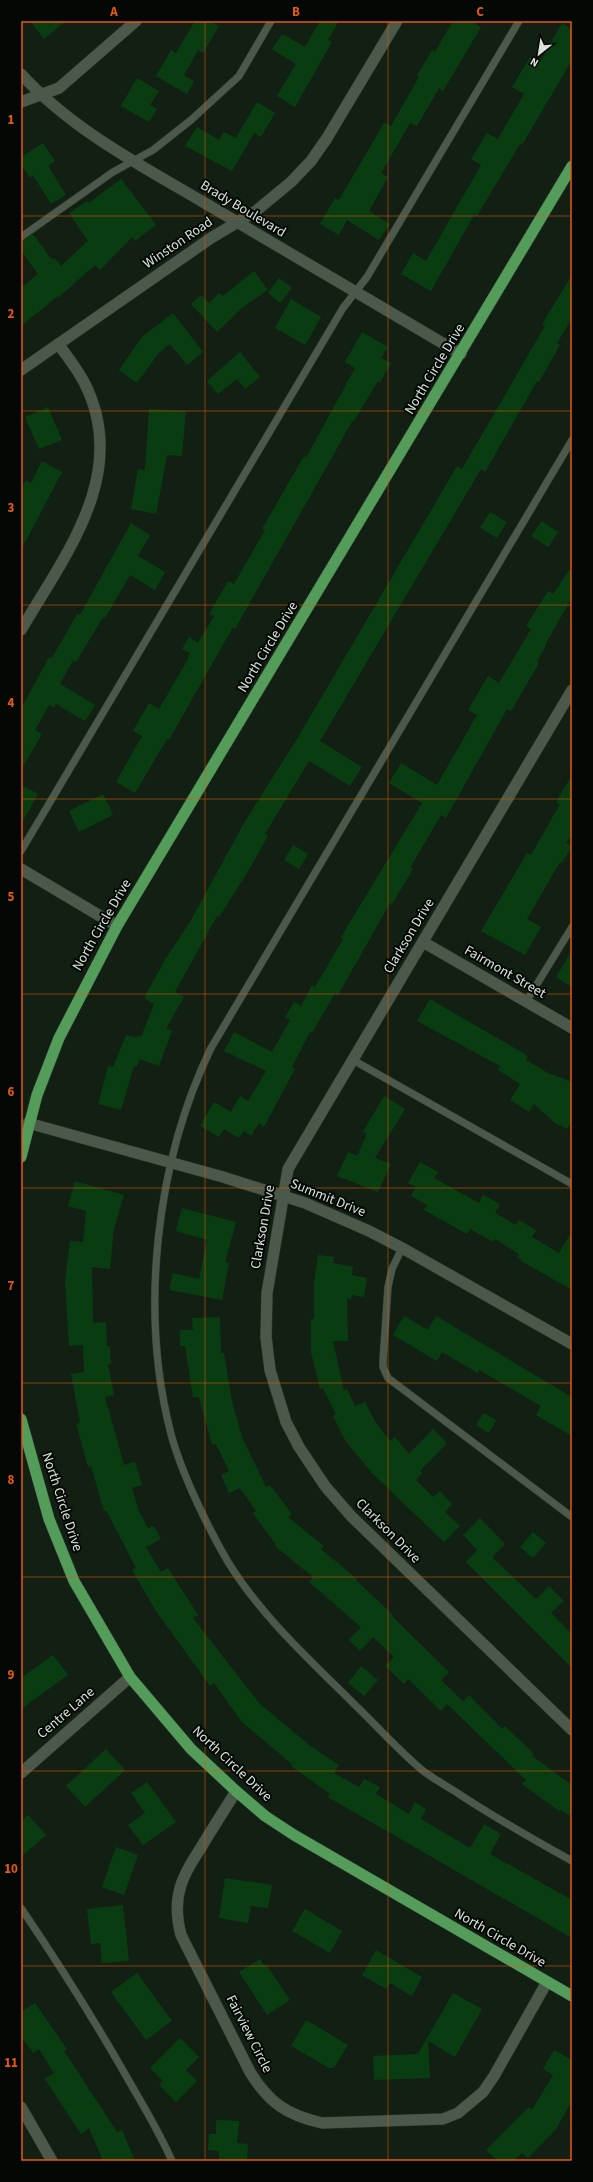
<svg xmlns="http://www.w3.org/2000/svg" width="593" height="2182" font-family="'Source Sans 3',sans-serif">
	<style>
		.building { fill: #093d11 }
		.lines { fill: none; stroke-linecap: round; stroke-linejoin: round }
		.service-casing { stroke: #313932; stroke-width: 8 }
		.minor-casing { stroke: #313932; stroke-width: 12 }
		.secondary-casing { stroke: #313932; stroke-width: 12 }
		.primary-casing { stroke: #313932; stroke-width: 12 }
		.service { stroke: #4a594a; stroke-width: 7 }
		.minor { stroke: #4a594a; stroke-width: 11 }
		.secondary { stroke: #4a594a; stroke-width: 11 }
		.primary { stroke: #549c5a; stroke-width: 11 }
		.grid { fill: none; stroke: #e8590c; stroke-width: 1; stroke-opacity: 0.55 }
		.labels { text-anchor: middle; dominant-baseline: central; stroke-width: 4; stroke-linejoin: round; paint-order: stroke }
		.street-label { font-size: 14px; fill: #dae2da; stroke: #040804 }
		.neatline { fill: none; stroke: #e8590c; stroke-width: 1.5 }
		.grid-label { font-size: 13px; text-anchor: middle; font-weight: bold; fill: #e8590c }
	</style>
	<rect width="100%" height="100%" fill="#122013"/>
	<!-- building -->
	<g class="building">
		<path d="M30 21H66L44 39Z"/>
		<path d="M195 21H210L219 26 203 53 198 50 184 75 194 81 187 94 156 76 171 50 176 53Z"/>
		<path d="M320 21H339L328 40 332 42 295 107 277 96 296 64 272 49 282 34 305 47Z"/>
		<path d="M453 21H470L481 27 443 91 439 88 417 126 410 123 381 173 388 177 369 211 390 224 379 240 347 220 339 235 320 224 335 198 339 200 384 123 391 126 419 77 417 76 432 50 435 52Z"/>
		<path d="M562 23 572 29V60L522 145 520 144 477 216 474 215 431 291 401 274 413 253 426 261 481 165 471 159 487 133 498 139 524 94 512 87 530 57 540 62Z"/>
		<path d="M137 78 159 91 150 105 157 109 149 122 121 106Z"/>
		<path d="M257 102 275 113 261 137 254 133 232 171 185 146 197 127 219 140 224 132 236 138Z"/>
		<path d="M43 143 55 161 48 166 66 195 51 204 33 175 30 178 21 164V157Z"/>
		<path d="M121 179 156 225 135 241 132 237 100 270 95 265 59 297 58 296 21 326V288L38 274 21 251V242L33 234 52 260 54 258 61 266 88 241 69 213 87 201 89 203Z"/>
		<path d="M254 271 268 290 242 308 217 332 191 304 201 295 209 303 219 293 223 296Z"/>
		<path d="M572 275V318L557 343 560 345 539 382 537 381 485 472 481 469 320 741 362 767 350 786 309 761 265 834 268 836 247 873 219 917 217 916 175 992 184 997 166 1029 172 1031 159 1066 140 1059 137 1067 134 1066 121 1110 98 1104 108 1066 113 1067 126 1035 136 1038 137 1036 141 1037 154 1004 144 998 165 960 190 922 244 823 300 734 457 466 462 469 545 326 542 324Z"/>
		<path d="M279 278 292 288 280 303 268 293Z"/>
		<path d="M291 299 321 317 305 345 275 328Z"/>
		<path d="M173 313 203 352 187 365 170 344 158 354 137 383 119 370 142 337Z"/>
		<path d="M362 332 388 347 381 358 391 363 380 383 378 381 354 421 353 420 235 629 233 627 169 740 167 739 135 793 116 782 142 736 133 731 149 703 159 709 187 661 190 653 182 649 189 637 198 643 214 616 209 614 228 581 234 584 265 530 262 529 304 456 306 458 355 368 345 362Z"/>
		<path d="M240 352 260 377 245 389 237 379 218 394 207 381Z"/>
		<path d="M48 407 62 440 39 449 25 417Z"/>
		<path d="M149 409 186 411 182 456 167 455 156 514 131 509 138 469 145 470Z"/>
		<path d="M42 461 62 472 21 550V489L26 480 31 483Z"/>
		<path d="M490 512 507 522 497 538 480 528Z"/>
		<path d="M542 521 558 532 548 547 531 536Z"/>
		<path d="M131 523 150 535 138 556 165 572 155 590 130 575 105 618 103 617 76 662 73 660 60 684 95 705 85 721 56 704 54 708 49 705 35 730 42 734 21 770V709L49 657 52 658 77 614 80 615Z"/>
		<path d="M572 566V597L545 645H546L537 662 539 663 511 711 507 709 446 818 441 815 410 868 413 869 392 904 390 903 338 995 335 993 312 1033 310 1032 292 1067 295 1069 264 1127 259 1123 251 1136 244 1131 239 1138 224 1129 219 1137 200 1126 214 1102 231 1112 240 1096 248 1101 266 1071 224 1051 234 1032 272 1052 290 1020 285 1017 294 1002 301 1006 312 985 315 987 343 939 341 937 422 803 389 783 401 763 437 785 477 715 468 710 488 676 499 683 531 629 526 626 548 591 553 594Z"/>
		<path d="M572 775V834L566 843 572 846 562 863 560 862 527 919 541 927 525 955 481 931 527 853 531 855 560 804 556 802Z"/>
		<path d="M21 785 38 794 21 824Z"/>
		<path d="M103 794 113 815 79 832 69 811Z"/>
		<path d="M293 845 308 854 299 869 284 860Z"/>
		<path d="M572 950V987L556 977Z"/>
		<path d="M430 999 528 1056 526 1060 548 1073 572 1082V1121L567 1129 555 1123 534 1104 529 1112 510 1100 520 1084 498 1070 500 1066 417 1021Z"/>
		<path d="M384 1096 405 1109 375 1158 391 1164 378 1192 337 1176 348 1152 357 1156 367 1134 363 1132Z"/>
		<path d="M420 1162 438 1172 434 1178 479 1203 483 1195 500 1204 495 1213 516 1225 519 1220 536 1230 532 1237 559 1253 572 1231V1290L521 1261 522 1260 517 1257 519 1254 495 1239 493 1242 470 1229 467 1234 424 1210 427 1205 411 1196 416 1187 408 1183Z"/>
		<path d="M75 1181 124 1195 114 1229 110 1269 92 1267 93 1323 106 1322 107 1346H110L111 1364H108L114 1395 105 1397 124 1465 135 1462 142 1485 132 1488 138 1509 148 1528 154 1526 161 1539 146 1547 161 1572 168 1568 198 1615 193 1618 259 1703 309 1745 339 1765 334 1773 359 1787 364 1779 380 1787 376 1794 409 1814 415 1802 426 1809 421 1819 470 1848 484 1824 501 1834 490 1854 572 1900V1938L328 1797 330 1794 291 1766 292 1764 242 1722 214 1683 210 1686 156 1611 132 1570 136 1568 106 1510 104 1511 91 1466 88 1467 76 1424 80 1423 71 1374 84 1372 83 1345 69 1346 65 1281 70 1241 83 1242 86 1211 68 1206Z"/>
		<path d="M182 1208 236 1222 225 1262 229 1263 222 1300 169 1290 173 1273 199 1279 207 1240 176 1231Z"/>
		<path d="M318 1255 334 1257 333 1263 353 1267 352 1275 367 1278 364 1297 352 1295 351 1299 347 1298 348 1341H333L344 1391 347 1389 355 1406 365 1402 376 1423 390 1441 395 1437 409 1454 433 1429 447 1443 420 1471 422 1473 416 1480 433 1497 440 1491 452 1504 445 1512 460 1526 444 1542 372 1473 345 1440 333 1416 336 1414 323 1388 320 1389 311 1352V1319H314V1283Z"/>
		<path d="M404 1316 428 1330 436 1316 572 1397V1436L536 1415 541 1406 479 1370 478 1373 442 1352 437 1361 393 1335Z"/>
		<path d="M220 1317 221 1353H224L232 1401 242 1437 266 1487 270 1485 292 1514 288 1517 324 1546 321 1549 357 1579 356 1580 393 1615 392 1616 449 1672 441 1680 463 1701 469 1695 502 1729 505 1726 534 1754 532 1756 572 1785V1817L560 1810 559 1811 522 1784 526 1780 447 1704 441 1711 408 1679 404 1684 385 1666 394 1657 373 1637 360 1651 349 1640 361 1627 309 1582 313 1577 275 1546 276 1545 253 1513 256 1511 240 1488 229 1493 221 1475 229 1471 216 1444 212 1445 199 1397H193L185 1346H180V1330H193L192 1318Z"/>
		<path d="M484 1413 496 1420 489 1433 476 1425Z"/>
		<path d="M480 1518 505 1544 492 1557 536 1599 549 1586 564 1601 551 1613 572 1634V1668L466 1562 477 1550 463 1535Z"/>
		<path d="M533 1532 546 1543 533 1558 520 1547Z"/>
		<path d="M53 1655 68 1675 21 1709V1678Z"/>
		<path d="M361 1666 378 1680 364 1696 348 1683Z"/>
		<path d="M106 1749 125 1770 85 1807 66 1786Z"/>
		<path d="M147 1782 176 1822 143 1845 128 1825 145 1813 131 1793Z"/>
		<path d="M28 1815 46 1835 21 1857V1821Z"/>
		<path d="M116 1847 138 1855 124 1895 102 1887Z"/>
		<path d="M225 1878 272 1885 268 1908 251 1906 248 1923 219 1918Z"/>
		<path d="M123 1905 129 1961 102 1963 100 1943 91 1944 87 1909Z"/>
		<path d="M305 1909 342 1931 330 1953 292 1931Z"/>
		<path d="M376 1950 422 1977 412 1996 390 1983 386 1989 362 1975Z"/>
		<path d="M260 1959 264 1965 266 1964 290 2000 267 2015 239 1972Z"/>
		<path d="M137 1973 172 2021 146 2040 111 1992Z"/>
		<path d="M453 1993 482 2009 455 2057 428 2041 430 2078 374 2080 373 2056 418 2054Z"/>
		<path d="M35 2003 67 2049 64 2051 117 2132 122 2130 135 2161H103L89 2128 81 2134 45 2079 54 2073 39 2049 33 2053 21 2036V2012Z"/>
		<path d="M306 2020 348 2045 334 2068H329L291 2046Z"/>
		<path d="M180 2038 199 2057 186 2070 197 2081 176 2102 159 2085 163 2081 150 2068Z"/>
		<path d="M554 2050 572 2060V2101L556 2129 528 2158 522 2153 514 2161H498L486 2150 529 2107 532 2110 553 2075 543 2069Z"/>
		<path d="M216 2120 239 2121 237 2143 248 2144 247 2161H219V2151L208 2150 209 2134H216Z"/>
	</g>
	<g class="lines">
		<defs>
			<g id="service">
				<path d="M21 237 113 172 153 150 191 120 239 76 271 21"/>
				<path d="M572 440 211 1048C156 1162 139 1311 171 1434 181 1472 208 1528 228 1562 262 1617 309 1659 354 1704 377 1726 398 1750 422 1770 432 1778 445 1785 456 1792 493 1817 533 1839 572 1861"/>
				<path d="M21 851 343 308 367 277 519 21"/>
				<path d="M526 1002 572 927"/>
				<path d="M353 1060 572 1184"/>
				<path d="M402 1248 392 1269 388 1287 383 1360V1367L388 1378 572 1517"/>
				<path d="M21 1908C59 1964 95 2021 129 2081 144 2107 160 2133 172 2161"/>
			</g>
			<g id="minor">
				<path d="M21 74C71 129 140 165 203 202 289 253 375 304 461 354"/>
				<path d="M21 102 59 88 136 21"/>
				<path d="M21 370 211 238 256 211 291 182 311 161 327 138 397 21"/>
				<path d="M21 630C65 555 130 474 85 384 78 370 68 357 58 344"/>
				<path d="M572 690 288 1169 267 1293 266 1337 270 1370 286 1422 299 1447 325 1486 351 1516 572 1730"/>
				<path d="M423 942 572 1028"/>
				<path d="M28 1123 223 1177 305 1203 369 1231 402 1248 572 1344"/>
				<path d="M21 1773 130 1677"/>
				<path d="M236 1791C226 1808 215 1824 205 1841 184 1874 170 1894 181 1935L250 2072C269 2103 287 2115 322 2123L443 2119 458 2113 483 2092 494 2076 547 1982"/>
				<path d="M21 2107 52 2161"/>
			</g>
			<path id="secondary" d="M21 869 117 926"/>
			<g id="primary">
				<path d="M21 1157 37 1095 59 1038 117 926 572 166"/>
				<path d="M21 1419 49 1519 74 1581 130 1677 191 1749 236 1791 265 1816 294 1835 572 1996"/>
			</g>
		</defs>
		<!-- service casing -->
		<use href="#service" class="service-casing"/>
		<!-- minor casing -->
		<use href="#minor" class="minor-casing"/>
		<!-- secondary casing -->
		<use href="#secondary" class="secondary-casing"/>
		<!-- primary casing -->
		<use href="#primary" class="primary-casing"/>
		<!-- service -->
		<use href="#service" class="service"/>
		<!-- minor -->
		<use href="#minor" class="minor"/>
		<!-- secondary -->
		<use href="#secondary" class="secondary"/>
		<!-- primary -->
		<use href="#primary" class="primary"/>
	</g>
	<!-- grid -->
	<path class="grid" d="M205 21V2161M388 21V2161M21 216H572M21 411H572M21 605H572M21 799H572M21 994H572M21 1188H572M21 1383H572M21 1577H572M21 1771H572M21 1966H572"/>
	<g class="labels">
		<!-- street labels -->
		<g class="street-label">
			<text transform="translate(243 209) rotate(31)">Brady Boulevard</text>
			<text transform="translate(178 243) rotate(-34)">Winston Road</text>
			<text transform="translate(435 369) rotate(-59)">North Circle Drive</text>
			<text transform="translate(268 647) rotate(-59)">North Circle Drive</text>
			<text transform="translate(102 925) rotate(-60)">North Circle Drive</text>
			<text transform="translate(409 936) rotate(-59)">Clarkson Drive</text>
			<text transform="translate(505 972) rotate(30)">Fairmont Street</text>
			<text transform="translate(328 1198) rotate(22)">Summit Drive</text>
			<text transform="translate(263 1227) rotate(-80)">Clarkson Drive</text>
			<text transform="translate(62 1502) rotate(72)">North Circle Drive</text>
			<text transform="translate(388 1531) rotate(45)">Clarkson Drive</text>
			<text transform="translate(66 1713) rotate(-41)">Centre Lane</text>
			<text transform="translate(232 1764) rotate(43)">North Circle Drive</text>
			<text transform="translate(500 1938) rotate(30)">North Circle Drive</text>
			<text transform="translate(249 2034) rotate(63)">Fairview Circle</text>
		</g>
	</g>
	<!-- border -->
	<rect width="593" height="2182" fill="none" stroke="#040804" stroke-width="44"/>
	<!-- north arrow -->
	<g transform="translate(539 54) rotate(210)" stroke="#040804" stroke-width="3" paint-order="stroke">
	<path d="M0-3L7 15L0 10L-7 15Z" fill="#dae2da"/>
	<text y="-6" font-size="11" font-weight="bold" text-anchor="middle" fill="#dae2da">N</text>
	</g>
	<rect x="22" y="22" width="549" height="2138" class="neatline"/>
	<g class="grid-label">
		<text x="114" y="16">A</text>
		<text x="296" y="16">B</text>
		<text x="480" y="16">C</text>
		<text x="11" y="124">1</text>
		<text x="11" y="318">2</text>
		<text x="11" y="512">3</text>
		<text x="11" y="707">4</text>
		<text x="11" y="901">5</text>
		<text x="11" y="1096">6</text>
		<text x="11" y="1290">7</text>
		<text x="11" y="1484">8</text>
		<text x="11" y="1679">9</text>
		<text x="11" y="1873">10</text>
		<text x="11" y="2067">11</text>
	</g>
</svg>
